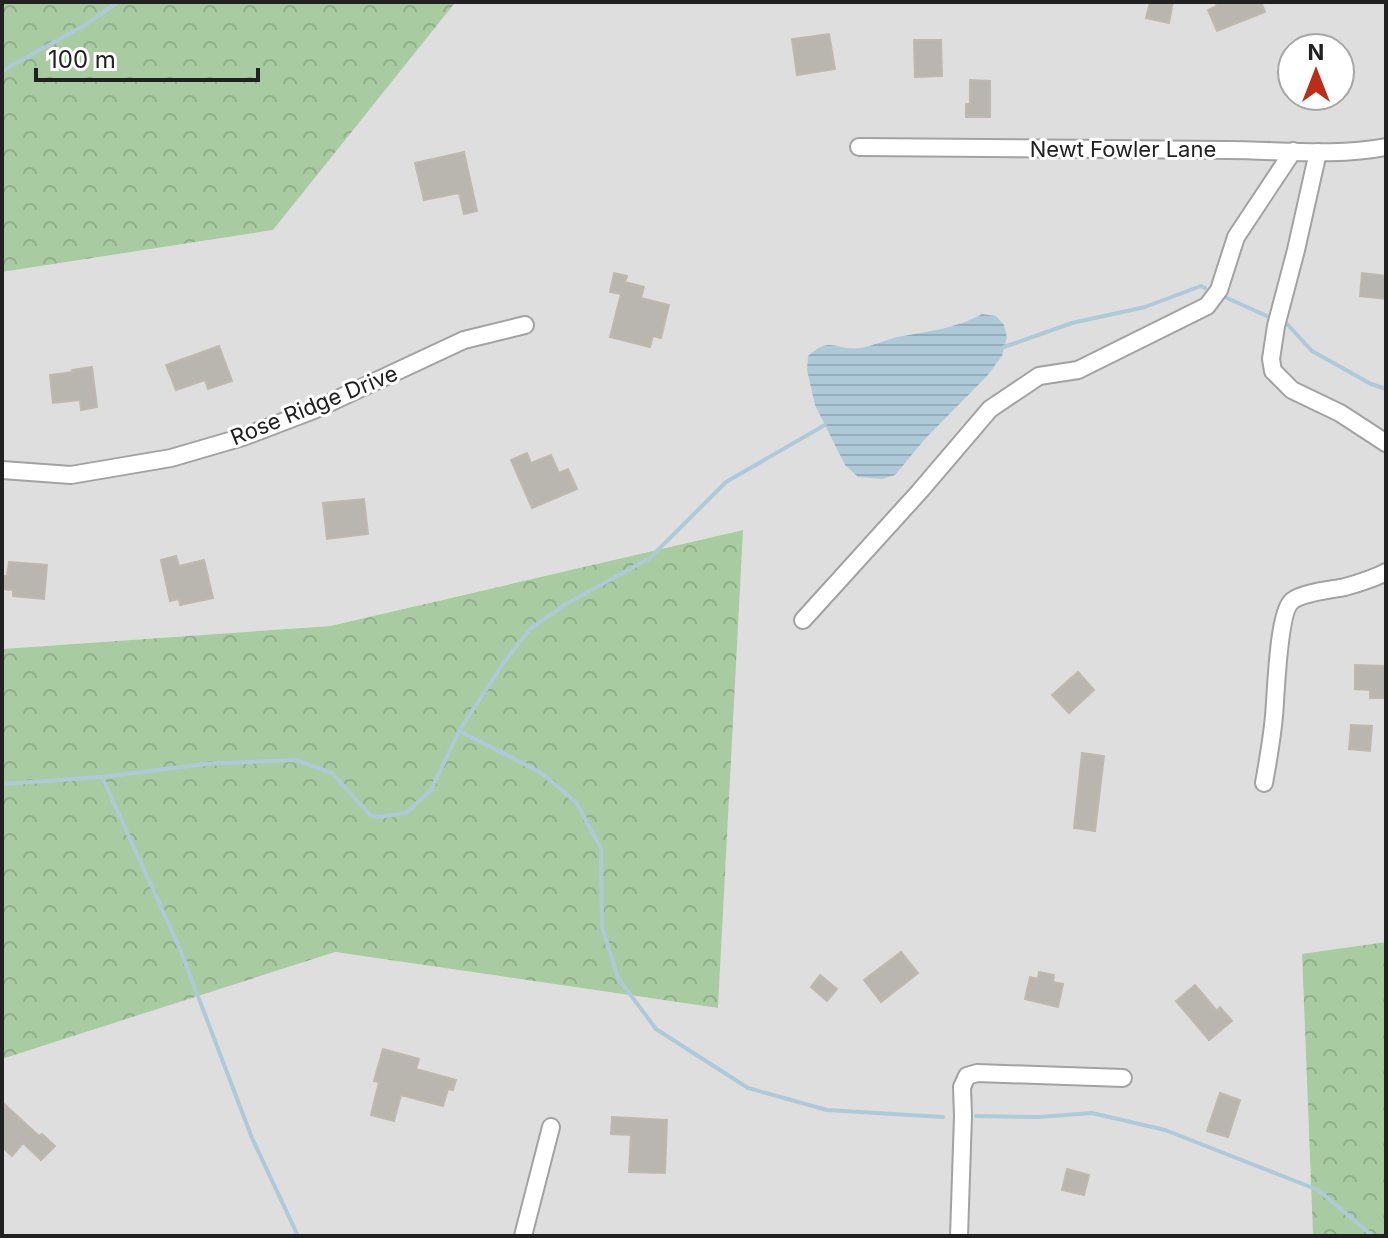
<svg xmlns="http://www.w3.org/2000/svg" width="1388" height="1238" font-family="Inter,sans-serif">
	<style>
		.residential { fill: #dfdede; fill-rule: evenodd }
		.forest { fill: url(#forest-crowns) }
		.water { fill: url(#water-rules) }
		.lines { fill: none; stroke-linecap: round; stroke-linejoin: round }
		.stream { stroke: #aecad9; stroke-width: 4 }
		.building { fill: #b9b5af; stroke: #c0b8ac; stroke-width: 2 }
		.minor-casing { stroke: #a2a2a2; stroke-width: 20 }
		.minor { stroke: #fff; stroke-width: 16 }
		.labels { text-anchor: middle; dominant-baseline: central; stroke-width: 6; stroke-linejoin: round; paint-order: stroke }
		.street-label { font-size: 22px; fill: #212121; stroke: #fff }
	</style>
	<defs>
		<pattern id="forest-crowns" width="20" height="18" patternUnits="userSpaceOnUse" patternTransform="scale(2)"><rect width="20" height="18" fill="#a9cba2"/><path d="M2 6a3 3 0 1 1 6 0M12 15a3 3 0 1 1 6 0" fill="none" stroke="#91ae8b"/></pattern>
		<pattern id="water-rules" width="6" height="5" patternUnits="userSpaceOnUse" patternTransform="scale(2)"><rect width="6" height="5" fill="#aecad9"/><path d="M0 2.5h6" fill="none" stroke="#95adba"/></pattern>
	</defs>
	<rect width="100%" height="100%" fill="#f0efe9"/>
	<!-- residential -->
	<path class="residential" d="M450 2H1386V942L1302 955 1313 1236H2V1059L335 952 718 1008 742 530 330 626 2 649V272L273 230 453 3ZM1292 48H1340V96H1292Z"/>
	<!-- forest -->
	<g class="forest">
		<path d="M2 2H450L454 4 273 230 2 272Z"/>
		<path d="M743 530 718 1008 335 952 2 1059V649L330 626Z"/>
		<path d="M1386 942V1236H1313L1302 954Z"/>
	</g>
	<!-- water -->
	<path class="water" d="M982 314 996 316 1004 325 1007 337 1002 356 987 376 925 439 895 475 882 479 858 477 845 465 815 405 807 370 808 356C830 335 836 351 860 348 875 346 888 338 903 336 930 331 957 328 982 314Z"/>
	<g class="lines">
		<!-- stream -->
		<g class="stream">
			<path d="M2 71 85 25 118 2"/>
			<path d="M1227 298 1269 317"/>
			<path d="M1287 324 1312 351 1371 384 1386 389"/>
			<path d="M1004 347 1072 323 1145 307 1201 286 1205 288"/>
			<path d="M459 731 540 772 576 802 601 848 602 927 618 978 656 1029 748 1088 827 1110 943 1117"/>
			<path d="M102 777 180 949 252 1138 298 1236"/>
			<path d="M2 784 102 777 205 764 296 760 332 773 370 815 378 817 406 813 431 790 459 731 504 662 530 629 566 604 650 558 726 482 825 425"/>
			<path d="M976 1116 1039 1117 1092 1113 1165 1130 1318 1190 1373 1236"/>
		</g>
	</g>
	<!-- building -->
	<g class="building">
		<path d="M1150 2H1173L1169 23 1146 18Z"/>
		<path d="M1215 2H1261L1265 12 1217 31 1208 10 1217 6Z"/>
		<path d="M829 34 835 69 797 75 792 39Z"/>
		<path d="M914 40H941L942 76 915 77Z"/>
		<path d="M970 80 990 81V117H966V104H970Z"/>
		<path d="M464 152 477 211 464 214 459 193 424 200 415 163Z"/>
		<path d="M614 273 627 276 625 282 644 287 641 298 669 305 661 338 653 336 650 347 610 337 621 294 610 292Z"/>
		<path d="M1362 273 1386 276V299L1360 296Z"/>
		<path d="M219 346 232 381 208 389 205 380 176 390 166 365Z"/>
		<path d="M92 367 97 407 81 410 80 400 53 403 50 375 73 372 72 370Z"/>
		<path d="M527 453 531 463 551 455 559 473 568 469 577 489 532 508 511 460Z"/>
		<path d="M364 499 368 534 327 539 323 503Z"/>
		<path d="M176 556 179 566 204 560 213 598 180 605 179 599 170 601 161 560Z"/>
		<path d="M9 562 47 565 44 599 13 596V590L2 589V576H7Z"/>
		<path d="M1355 665 1386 666V698H1370V690L1355 689Z"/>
		<path d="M1078 672 1094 690 1069 713 1052 695Z"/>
		<path d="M1351 725 1372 726 1370 751 1349 749Z"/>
		<path d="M1082 753 1104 756 1095 831 1074 828Z"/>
		<path d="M901 952 918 973 881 1002 864 980Z"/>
		<path d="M1039 972 1054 975 1053 982 1063 984 1058 1007 1025 999 1030 977 1038 979Z"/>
		<path d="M820 975 837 989 827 1001 811 987Z"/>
		<path d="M1195 985 1217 1011 1220 1007 1232 1021 1209 1040 1176 1001Z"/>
		<path d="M383 1049 419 1059 416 1069 456 1080 453 1090 448 1089 443 1106 401 1095 394 1121 371 1115 379 1082 374 1081Z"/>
		<path d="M1220 1093 1240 1100 1228 1137 1207 1131Z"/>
		<path d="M2 1102 39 1136 42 1134 55 1146 41 1160 23 1143 12 1156 2 1147Z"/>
		<path d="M612 1117 667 1120 665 1173 629 1172 631 1135 611 1134Z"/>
		<path d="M1067 1169 1089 1175 1084 1195 1062 1190Z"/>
	</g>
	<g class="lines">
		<defs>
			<g id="minor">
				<path d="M859 147C982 149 1105 150 1227 150 1280 150 1334 157 1386 147"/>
				<path d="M1318 152 1296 250 1276 326 1271 359 1273 371 1292 390 1340 413 1386 443"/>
				<path d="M2 470 71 475 171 458 243 437 314 410 464 340 525 325"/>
				<path d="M803 620 920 491 990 409 1039 376 1078 370 1207 306 1219 290 1236 237 1293 151"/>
				<path d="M1264 783C1268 761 1272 738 1274 716 1276 695 1278 612 1292 601 1303 592 1331 590 1345 587 1359 583 1373 579 1386 572"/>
				<path d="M523 1236 551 1127"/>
				<path d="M959 1236 963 1116 962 1087 967 1076 977 1073 1123 1078"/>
			</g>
		</defs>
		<!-- minor casing -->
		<use href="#minor" class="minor-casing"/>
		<!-- minor -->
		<use href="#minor" class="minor"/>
	</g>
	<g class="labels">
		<!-- street labels -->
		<g class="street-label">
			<text x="1123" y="149">Newt Fowler Lane</text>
			<text transform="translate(314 405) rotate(-22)">Rose Ridge Drive</text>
		</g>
	</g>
	<!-- border -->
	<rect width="1388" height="1238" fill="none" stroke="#212121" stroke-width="8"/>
	<!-- north arrow -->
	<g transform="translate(1316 72)"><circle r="38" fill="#ffffff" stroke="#a6a6a6" stroke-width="2"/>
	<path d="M0-6L14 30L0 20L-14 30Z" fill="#bc2c16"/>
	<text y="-12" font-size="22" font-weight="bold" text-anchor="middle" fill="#212121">N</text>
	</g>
	<!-- scale -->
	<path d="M36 68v12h222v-12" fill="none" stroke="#212121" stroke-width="4"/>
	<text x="48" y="68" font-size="24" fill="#212121" stroke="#ffffff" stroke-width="6" paint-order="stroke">100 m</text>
</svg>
